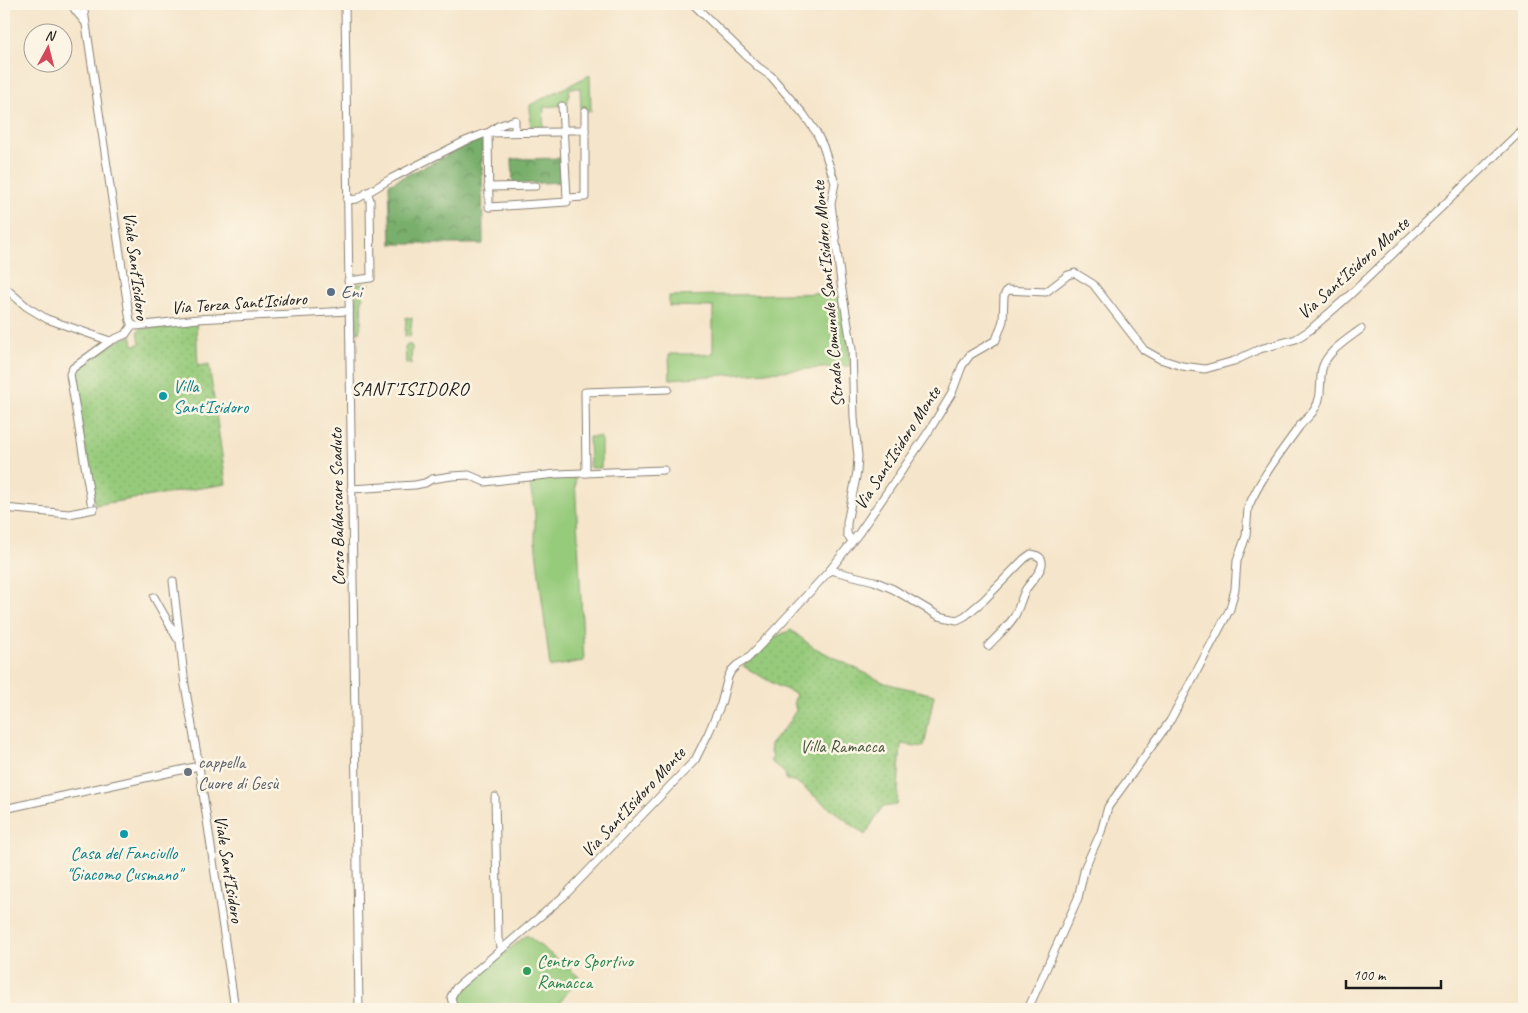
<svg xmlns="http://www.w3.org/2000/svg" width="1528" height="1013" font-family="Caveat,sans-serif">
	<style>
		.green { fill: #97cb7c; stroke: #5a744c }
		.forest { fill: url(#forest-crowns); stroke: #4a6644 }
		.park { fill: url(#park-dots); stroke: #5a744c }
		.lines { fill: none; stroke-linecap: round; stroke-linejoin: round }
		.minor-casing { stroke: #888073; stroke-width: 9 }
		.minor { stroke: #fff; stroke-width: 7 }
		.service-dot { fill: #5c6f8a; stroke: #fcf5e5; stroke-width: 2 }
		.culture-dot { fill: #0f9aa8; stroke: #fcf5e5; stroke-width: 2 }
		.worship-dot { fill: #6b7280; stroke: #fcf5e5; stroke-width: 2 }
		.leisure-dot { fill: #2e9e5b; stroke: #fcf5e5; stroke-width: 2 }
		.labels { text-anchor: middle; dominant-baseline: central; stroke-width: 5; stroke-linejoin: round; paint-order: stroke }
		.street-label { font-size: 18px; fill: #1c1c1c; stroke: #fcf5e5 }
		.service-label { font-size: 18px; fill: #4e5e75; stroke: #fcf5e5; text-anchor: start }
		.culture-label { font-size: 18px; fill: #0d838f; stroke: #fcf5e5; text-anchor: start }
		.park-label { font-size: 18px; fill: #47593e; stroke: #fcf5e5 }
		.worship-label { font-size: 18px; fill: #5b616d; stroke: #fcf5e5; text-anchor: start }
		.leisure-label { font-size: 18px; fill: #27864d; stroke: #fcf5e5; text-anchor: start }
		.neighbourhood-label { font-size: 19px; letter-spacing: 1px; fill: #1c1c1c; stroke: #fcf5e5 }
	</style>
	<defs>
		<pattern id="forest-crowns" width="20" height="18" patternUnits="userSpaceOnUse" patternTransform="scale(1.25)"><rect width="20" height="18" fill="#79af6c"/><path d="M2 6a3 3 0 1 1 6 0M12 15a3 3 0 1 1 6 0" fill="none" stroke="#628e58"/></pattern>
		<pattern id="park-dots" width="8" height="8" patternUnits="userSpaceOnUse" patternTransform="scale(1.25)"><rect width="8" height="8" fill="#97cb7c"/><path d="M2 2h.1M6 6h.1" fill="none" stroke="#82ae6b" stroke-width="1.8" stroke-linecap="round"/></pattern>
	</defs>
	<rect width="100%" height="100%" fill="#fcf5e5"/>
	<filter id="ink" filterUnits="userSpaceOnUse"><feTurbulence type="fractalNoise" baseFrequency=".02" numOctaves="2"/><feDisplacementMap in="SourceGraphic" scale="10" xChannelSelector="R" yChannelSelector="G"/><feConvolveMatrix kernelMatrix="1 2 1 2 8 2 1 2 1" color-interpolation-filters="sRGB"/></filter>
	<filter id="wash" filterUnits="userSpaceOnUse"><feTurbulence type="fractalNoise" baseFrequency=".0096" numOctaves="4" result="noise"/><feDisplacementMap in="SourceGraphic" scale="20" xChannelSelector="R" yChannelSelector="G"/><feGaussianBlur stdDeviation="1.12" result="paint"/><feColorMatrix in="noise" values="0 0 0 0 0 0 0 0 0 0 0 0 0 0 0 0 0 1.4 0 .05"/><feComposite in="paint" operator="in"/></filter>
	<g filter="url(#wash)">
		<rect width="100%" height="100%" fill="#f5e5ca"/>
		<!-- green -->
		<g class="green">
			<path d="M590 75 591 111H581L580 88H570L567 105 544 107 543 129H531L530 105Z"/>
			<path d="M356 284H370C356 297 365 315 359 332H357Z"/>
			<path d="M840 293 848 333 850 366 670 379 669 354H713V307L669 306V296Z"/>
			<path d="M406 317 412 318 410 337 405 336Z"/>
			<path d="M407 345H411L412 347 411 365 406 363 405 347Z"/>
			<path d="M589 437H601V468H590Z"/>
			<path d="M575 478 584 661 550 667 535 541V514L529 479Z"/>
			<path d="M527 935 579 977 555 1009H459L454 996 455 992Z"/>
		</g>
		<!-- forest -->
		<g class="forest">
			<path d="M482 138 483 244H391L389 184Z"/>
			<path d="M564 158 565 182 513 184 512 159Z"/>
		</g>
		<!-- park -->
		<g class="park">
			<path d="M196 323 198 366 209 364 226 484 95 505 73 376 74 372 116 342 131 335 133 345 140 344 138 331 140 329Z"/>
			<path d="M791 630 813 647 885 683 934 695 924 747 901 744 897 805 882 807 865 835 795 781 786 780 785 773 770 761 773 757 770 752 771 747 769 746 792 719 791 717 796 711 794 701 796 694 776 685 743 666 768 640Z"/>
		</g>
	</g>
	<g filter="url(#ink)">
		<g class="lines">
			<defs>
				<g id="minor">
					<path d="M72 4 75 10 85 22"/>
					<path d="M83 4 130 321 132 325"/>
					<path d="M345 4 359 1009"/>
					<path d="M693 4 758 67 771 76 804 115 816 132 823 146 835 183 831 204 842 290 852 349 854 418 858 456 857 472 847 523V534L852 541"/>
					<path d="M562 106 567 198"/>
					<path d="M564 130H585"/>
					<path d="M515 132V120L498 126 488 133 489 207 567 202V198L585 197V111"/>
					<path d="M488 187 536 186"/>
					<path d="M347 200 357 199 392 178 463 142 486 133 564 132"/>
					<path d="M348 281 371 278 370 200 367 192"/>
					<path d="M4 287 27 307 47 319 110 341"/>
					<path d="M132 325 136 326 198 319 349 311"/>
					<path d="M586 473 585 392 668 389"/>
					<path d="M351 489 415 485 425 483 432 479 452 476 469 475 485 482 556 474 664 470"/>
					<path d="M91 502 70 374 73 368 110 341 126 334 132 325"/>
					<path d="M4 508 69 514 94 509"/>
					<path d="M830 570 874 581 893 589 939 616 957 620 965 616 984 600 1024 559 1031 554C1056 558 1032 580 1026 589 1021 598 1019 609 1014 617 1007 628 996 637 988 646"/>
					<path d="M173 581 185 685 199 766 235 1009"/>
					<path d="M154 597 177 638"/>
					<path d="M495 797 498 939 502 949"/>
					<path d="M4 809 199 766"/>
					<path d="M454 1009 451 997 456 988 564 896 695 760 708 734 721 704 728 677 731 671 737 665 747 659 769 636 830 570 859 533 929 431 952 393 962 366 970 355 996 340 1003 321 1004 296 1007 290 1046 292 1068 275 1075 273 1093 284 1144 350 1160 359 1182 366 1205 369 1234 361 1260 349 1296 339 1310 330 1352 293 1524 128"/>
					<path d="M1028 1009 1078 898 1085 867 1101 832 1108 807 1170 721 1230 609 1235 589 1237 561 1246 536 1248 508C1260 479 1280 453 1299 427 1303 421 1310 417 1314 410 1323 398 1319 383 1322 369 1326 352 1348 339 1361 329"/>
				</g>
			</defs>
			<!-- minor casing -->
			<use href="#minor" class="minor-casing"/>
			<!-- minor -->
			<use href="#minor" class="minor"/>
		</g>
	</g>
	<!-- markers -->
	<circle class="service-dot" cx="331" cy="292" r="5"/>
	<g class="culture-dot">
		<circle cx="163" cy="396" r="5"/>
		<circle cx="124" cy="834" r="5"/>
	</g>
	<circle class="worship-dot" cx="188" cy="772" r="5"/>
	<circle class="leisure-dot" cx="527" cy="971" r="5"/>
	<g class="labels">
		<!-- street labels -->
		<g class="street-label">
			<text transform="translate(136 266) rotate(83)">Viale Sant'Isidoro</text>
			<text transform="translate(1353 268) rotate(-42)">Via Sant'Isidoro Monte</text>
			<text transform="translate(828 294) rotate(-95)">Strada Comunale Sant'Isidoro Monte</text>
			<text transform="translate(239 303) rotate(-4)">Via Terza Sant'Isidoro</text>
			<text transform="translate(897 448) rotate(-57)">Via Sant'Isidoro Monte</text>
			<text transform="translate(337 507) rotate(-91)">Corso Baldassare Scaduto</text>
			<text transform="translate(633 802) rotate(-47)">Via Sant'Isidoro Monte</text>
			<text transform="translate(229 869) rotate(81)">Viale Sant'Isidoro</text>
		</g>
		<!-- service labels -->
		<g class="service-label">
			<text x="341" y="292">Eni</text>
		</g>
		<!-- culture labels -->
		<g class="culture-label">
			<text x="173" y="386">Villa<tspan x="173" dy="21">Sant'Isidoro</tspan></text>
			<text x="124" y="853" text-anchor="middle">Casa del Fanciullo<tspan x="124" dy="21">"Giacomo Cusmano"</tspan></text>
		</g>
		<!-- park labels -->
		<g class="park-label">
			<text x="842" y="746">Villa Ramacca</text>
		</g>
		<!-- worship labels -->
		<g class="worship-label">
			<text x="198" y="762">cappella<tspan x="198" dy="21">Cuore di Gesù</tspan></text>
		</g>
		<!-- leisure labels -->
		<g class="leisure-label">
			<text x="537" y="961">Centro Sportivo<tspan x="537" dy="21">Ramacca</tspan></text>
		</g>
		<!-- neighbourhood labels -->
		<g class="neighbourhood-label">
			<text x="410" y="389">SANT'ISIDORO</text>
		</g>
	</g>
	<!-- margin -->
	<rect width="1528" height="1013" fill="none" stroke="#fcf5e5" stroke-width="20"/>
	<!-- north arrow -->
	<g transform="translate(48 48) rotate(7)"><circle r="24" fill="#fcf5e5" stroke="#a29e95"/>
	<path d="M0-4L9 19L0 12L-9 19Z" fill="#d1495b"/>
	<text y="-8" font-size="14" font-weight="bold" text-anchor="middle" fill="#1c1c1c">N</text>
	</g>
	<!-- scale -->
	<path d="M1346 980v8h95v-8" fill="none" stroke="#1c1c1c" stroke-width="2.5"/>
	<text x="1353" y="980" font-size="15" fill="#1c1c1c" stroke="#fcf5e5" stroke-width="4" paint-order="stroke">100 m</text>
</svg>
